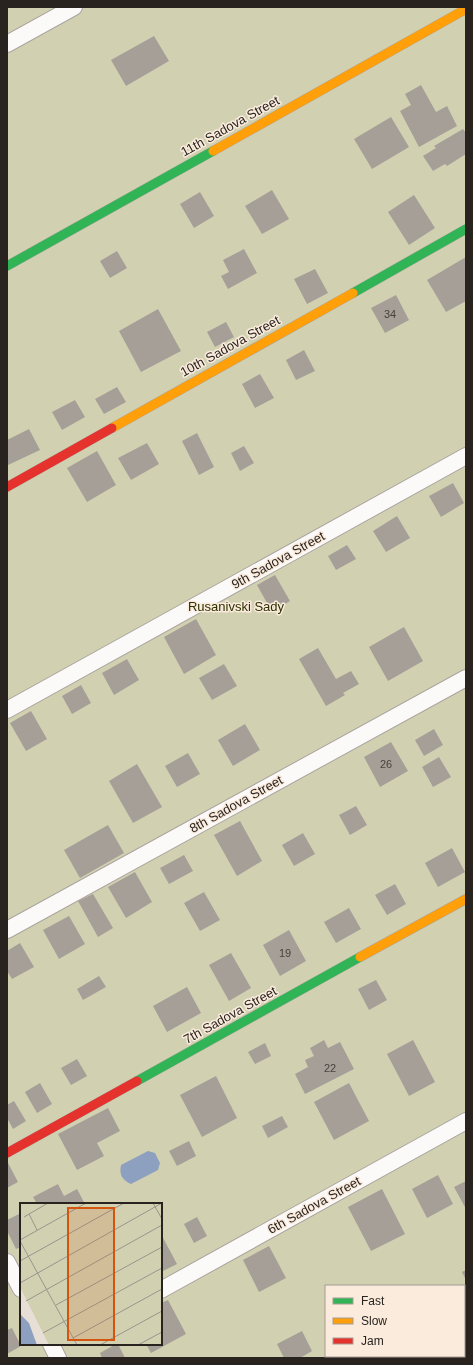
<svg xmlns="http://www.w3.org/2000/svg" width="473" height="1365" font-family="Helvetica,sans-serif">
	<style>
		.green { fill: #d1d1b2; fill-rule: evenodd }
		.water { fill: #8ea0c0 }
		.building { fill: #a59f98 }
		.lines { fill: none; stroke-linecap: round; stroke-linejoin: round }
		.street-casing { stroke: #aba49e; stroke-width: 18 }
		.fast-casing { stroke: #aba49e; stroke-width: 10 }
		.slow-casing { stroke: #aba49e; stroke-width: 10 }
		.jam-casing { stroke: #aba49e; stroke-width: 10 }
		.street { stroke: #fbfaf9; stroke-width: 16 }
		.fast { stroke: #30b455; stroke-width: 9 }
		.slow { stroke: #ff9f0a; stroke-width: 9 }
		.jam { stroke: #e5322d; stroke-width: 9 }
		.labels { text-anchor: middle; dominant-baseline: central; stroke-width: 3; stroke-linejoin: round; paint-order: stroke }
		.number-label { font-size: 11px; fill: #47423c }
		.street-label { font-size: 13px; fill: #28231e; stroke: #faebdd }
		.park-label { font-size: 13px; fill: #2d3100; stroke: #faebdd }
		.inset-road { fill: none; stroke: #9b938c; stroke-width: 1 }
		.view { fill: #d5540e; fill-opacity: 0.15; stroke: #d5540e; stroke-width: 2 }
		.inset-edge { fill: none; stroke: #28231e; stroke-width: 2 }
	</style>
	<rect width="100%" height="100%" fill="#e7ded6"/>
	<!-- green -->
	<path class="green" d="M7 7H466V1358H7ZM21 1204H161V1344H21ZM326 1286H464V1356H326Z"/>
	<!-- water -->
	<path class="water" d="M148 1151 155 1153 160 1163 158 1170 131 1184C122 1180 119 1175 121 1165Z"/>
	<!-- building -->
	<g class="building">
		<path d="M154 36 169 61 126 86 111 60Z"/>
		<path d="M421 85 436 112 447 106 457 126 419 147 400 111 411 105 405 94Z"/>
		<path d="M391 117 409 147 372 169 354 139Z"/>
		<path d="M463 129 466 133V154L447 166 445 164 433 171 423 156 436 148 434 146Z"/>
		<path d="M272 190 289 219 262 234 245 206Z"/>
		<path d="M200 192 214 216 194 228 180 204Z"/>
		<path d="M414 195 435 228 409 245 388 212Z"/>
		<path d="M244 249 257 273 228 289 221 276 229 272 223 260Z"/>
		<path d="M117 251 127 268 110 278 100 261Z"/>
		<path d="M466 257V301L446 312 427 280Z"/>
		<path d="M315 269 328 293 307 304 294 279Z"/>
		<path d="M396 295 409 320 385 333 371 308Z"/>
		<path d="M158 309 181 351 141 372 119 331Z"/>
		<path d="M226 322 234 337 215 347 207 332Z"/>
		<path d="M304 350 315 371 296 380 286 360Z"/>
		<path d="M260 374 274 398 255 408 242 384Z"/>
		<path d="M117 387 126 402 104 414 95 399Z"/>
		<path d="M75 400 85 417 62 430 52 412Z"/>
		<path d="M29 429 40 450 8 465 7 463V440Z"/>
		<path d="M197 433 214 467 199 475 182 441Z"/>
		<path d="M147 443 159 464 131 480 118 458Z"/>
		<path d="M244 446 254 463 240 471 231 453Z"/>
		<path d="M97 451 116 485 87 502 67 468Z"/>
		<path d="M453 483 464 503 441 517 429 496Z"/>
		<path d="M397 516 410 538 386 552 373 531Z"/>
		<path d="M347 545 356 559 336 570 328 556Z"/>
		<path d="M275 575 290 601 272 612 257 585Z"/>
		<path d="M196 619 216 655 184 674 164 637Z"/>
		<path d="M404 627 423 661 388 681 369 647Z"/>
		<path d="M318 648 336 679 351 671 359 684 343 693 345 695 326 706 299 659Z"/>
		<path d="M127 659 139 680 114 695 102 673Z"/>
		<path d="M224 664 237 686 212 700 199 678Z"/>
		<path d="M81 685 91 703 72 714 62 696Z"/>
		<path d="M31 711 47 739 26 751 10 723Z"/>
		<path d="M245 724 260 750 233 766 218 740Z"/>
		<path d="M434 729 443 745 424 756 415 740Z"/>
		<path d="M391 742 408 771 380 787 364 757Z"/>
		<path d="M188 753 200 774 177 787 165 766Z"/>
		<path d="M439 757 451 777 433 787 422 767Z"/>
		<path d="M137 764 162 807 133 823 109 781Z"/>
		<path d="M356 806 367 825 350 835 339 815Z"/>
		<path d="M240 821 262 861 237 876 214 835Z"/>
		<path d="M108 825 124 853 80 878 64 850Z"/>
		<path d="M303 833 315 854 294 866 282 845Z"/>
		<path d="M452 848 465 872 438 887 425 863Z"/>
		<path d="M184 855 193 871 169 884 160 868Z"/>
		<path d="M135 872 152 902 126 918 108 887Z"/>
		<path d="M395 884 406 904 387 915 375 895Z"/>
		<path d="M204 892 220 920 200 931 184 903Z"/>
		<path d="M93 894 113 928 98 937 78 901Z"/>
		<path d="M349 908 361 929 336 943 324 922Z"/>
		<path d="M69 916 85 944 59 959 43 930Z"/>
		<path d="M289 930 306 961 280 976 263 945Z"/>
		<path d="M20 943 34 967 12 979 7 971V951Z"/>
		<path d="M231 953 251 988 229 1001 209 965Z"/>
		<path d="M99 976 106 987 83 1000 77 989Z"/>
		<path d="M376 980 387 1000 369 1010 358 989Z"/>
		<path d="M187 987 201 1013 167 1032 153 1006Z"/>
		<path d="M324 1040 328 1048 340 1042 354 1069 305 1094 295 1074 308 1067 305 1060 314 1056 310 1048Z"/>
		<path d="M413 1040 435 1082 409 1096 387 1054Z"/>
		<path d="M265 1043 271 1056 255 1064 248 1052Z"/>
		<path d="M77 1059 87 1076 71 1085 61 1068Z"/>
		<path d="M216 1076 237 1118 202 1137 180 1095Z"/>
		<path d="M40 1083 52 1104 37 1113 25 1092Z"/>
		<path d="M349 1083 369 1121 334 1140 314 1102Z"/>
		<path d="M14 1101 26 1121 13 1129 7 1118V1105Z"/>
		<path d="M108 1108 120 1131 97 1143 104 1156 77 1170 58 1134Z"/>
		<path d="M282 1116 288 1127 268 1138 262 1126Z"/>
		<path d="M189 1141 196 1156 177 1166 169 1151Z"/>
		<path d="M7 1161 18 1182 7 1188Z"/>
		<path d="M438 1175 453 1204 427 1218 412 1189Z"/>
		<path d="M466 1181V1209L454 1187Z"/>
		<path d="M58 1184 64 1196 77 1189 85 1204H37L33 1197Z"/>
		<path d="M382 1189 405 1234 371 1251 348 1207Z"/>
		<path d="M21 1213V1247L16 1249 7 1231V1220Z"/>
		<path d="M197 1217 207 1236 194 1243 184 1224Z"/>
		<path d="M161 1234 177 1264 161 1272Z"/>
		<path d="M269 1246 286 1278 259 1292 243 1260Z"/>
		<path d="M466 1270V1280L462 1272Z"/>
		<path d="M168 1300 186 1334 151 1353 146 1344H161V1303Z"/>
		<path d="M12 1328 21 1346 7 1354V1330Z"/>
		<path d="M302 1331 312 1351 300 1358H284L277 1344Z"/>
		<path d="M116 1344H118L125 1358H102L100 1353Z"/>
	</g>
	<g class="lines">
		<defs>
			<g id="street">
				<path d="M7 44 74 7"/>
				<path d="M7 710 466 456"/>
				<path d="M7 930 466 678"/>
				<path d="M7 1262 21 1289"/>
				<path d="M161 1290 466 1121"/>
				<path d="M51 1344 58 1358"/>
				<path d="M464 1346 466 1345"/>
				<path d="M442 1358 446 1356"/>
			</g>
			<g id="fast">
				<path d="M7 266 213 151"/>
				<path d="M353 293 466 229"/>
				<path d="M137 1081 360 957"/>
			</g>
			<g id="slow">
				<path d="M213 151 466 9"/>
				<path d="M112 428 353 293"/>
				<path d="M360 957 466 899"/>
			</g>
			<g id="jam">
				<path d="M7 487 112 428"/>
				<path d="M7 1153 137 1081"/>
			</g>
		</defs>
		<!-- street casing -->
		<use href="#street" class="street-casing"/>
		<!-- fast casing -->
		<use href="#fast" class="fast-casing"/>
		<!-- slow casing -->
		<use href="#slow" class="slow-casing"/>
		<!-- jam casing -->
		<use href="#jam" class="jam-casing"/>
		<!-- street -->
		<use href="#street" class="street"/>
		<!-- fast -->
		<use href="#fast" class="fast"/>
		<!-- slow -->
		<use href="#slow" class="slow"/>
		<!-- jam -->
		<use href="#jam" class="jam"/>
	</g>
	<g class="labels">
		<!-- number labels -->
		<g class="number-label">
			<text x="390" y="314">34</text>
			<text x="386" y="764">26</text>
			<text x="285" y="953">19</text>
			<text x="330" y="1068">22</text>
		</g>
		<!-- street labels -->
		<g class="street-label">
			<text transform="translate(230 126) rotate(-29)">11th Sadova Street</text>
			<text transform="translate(230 346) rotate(-29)">10th Sadova Street</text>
			<text transform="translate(278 560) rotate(-29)">9th Sadova Street</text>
			<text transform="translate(236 804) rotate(-29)">8th Sadova Street</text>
			<text transform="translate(230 1015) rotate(-29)">7th Sadova Street</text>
			<text transform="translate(314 1205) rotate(-29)">6th Sadova Street</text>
		</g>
		<!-- park labels -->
		<g class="park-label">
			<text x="236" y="606">Rusanivski Sady</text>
		</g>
	</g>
	<!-- overview -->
	<g transform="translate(20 1203)">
		<rect width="142" height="142" fill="#e7ded6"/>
		<path d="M0 0H142V142H29L0 84Z" fill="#d1d1b2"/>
		<path d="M0 111 9 120 17 142H0Z" fill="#8ea0c0"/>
		<path class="inset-road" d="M133 0 142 16M9 11 17 27M4 14 28 0M0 37 66 0M0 38 57 142M0 58 104 0M0 80 142 0M6 98 142 22M36 102 142 44M23 130 142 65M53 135 142 86M80 142 142 108M118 142 142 129"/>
		<path class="view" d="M48 5H94V137H48Z"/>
		<rect width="142" height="142" class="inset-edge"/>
	</g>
	<!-- border -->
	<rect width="473" height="1365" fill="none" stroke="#28231e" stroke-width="16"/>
	<!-- legend -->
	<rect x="325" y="1285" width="140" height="72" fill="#faebdd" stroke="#a69b91"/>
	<rect x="333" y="1298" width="20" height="6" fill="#30b455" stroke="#a69b91"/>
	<text x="361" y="1305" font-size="12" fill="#28231e">Fast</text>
	<rect x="333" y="1318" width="20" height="6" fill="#ff9f0a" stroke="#a69b91"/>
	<text x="361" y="1325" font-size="12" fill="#28231e">Slow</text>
	<rect x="333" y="1338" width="20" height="6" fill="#e5322d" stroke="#a69b91"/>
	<text x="361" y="1345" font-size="12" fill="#28231e">Jam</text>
</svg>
